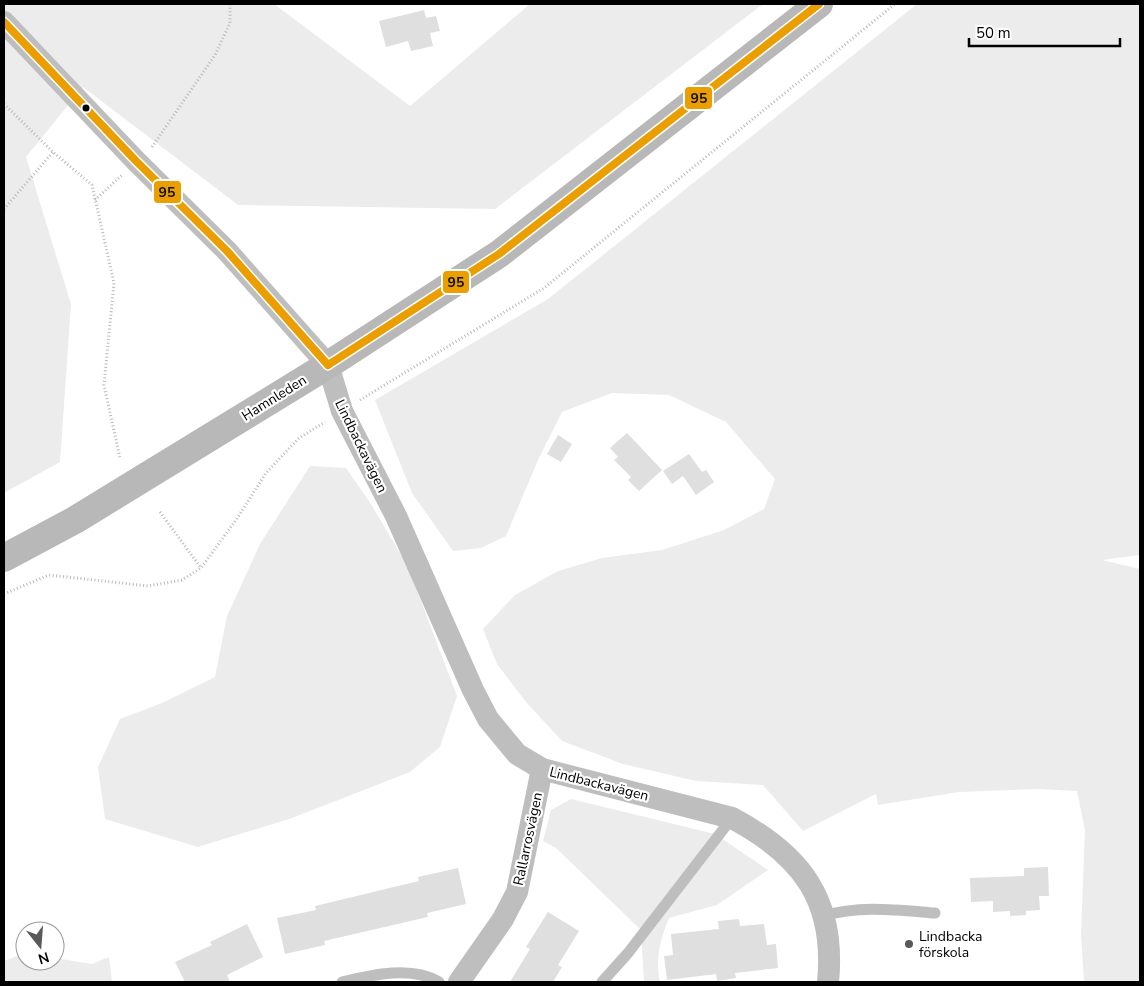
<svg xmlns="http://www.w3.org/2000/svg" width="1144" height="986" font-family="'Nunito Sans',sans-serif">
	<style>
		.green { fill: #ececec }
		.building { fill: #dfdfdf }
		.lines { fill: none; stroke-linecap: round; stroke-linejoin: round }
		.path { stroke: #b9b9b9; stroke-width: 3; stroke-dasharray: 1 2.5; stroke-linecap: butt }
		.service { stroke: #bebebe; stroke-width: 11 }
		.minor { stroke: #bebebe; stroke-width: 22 }
		.secondary { stroke: #b8b8b8; stroke-width: 28 }
		.bus-1-casing { stroke: #fff; stroke-width: 11 }
		.bus-1 { stroke: #eb9e00; stroke-width: 8 }
		.bus-dot { fill: #000; stroke: #fff; stroke-width: 2 }
		.poi-dot { fill: #595959; stroke: #fff; stroke-width: 2 }
		.labels { text-anchor: middle; dominant-baseline: central; stroke-width: 4.5; stroke-linejoin: round; paint-order: stroke }
		.street-label { font-size: 14px; fill: #000; stroke: #fff }
		.poi-label { font-size: 14px; fill: #000; stroke: #fff; text-anchor: start }
		.line-badge { stroke: #fff; stroke-width: 2 }
		.pale-badge-label { font-size: 14px; text-anchor: middle; font-weight: bold; fill: #111 }
	</style>
	<rect width="100%" height="100%" fill="#fff"/>
	<!-- green -->
	<g class="green">
		<path d="M4 4H274L410 106 530 4H763L495 209 238 205 83 87 26 157 71 304 60 462 4 493Z"/>
		<path d="M917 4H1140V555L1102 560 1140 569V982H1084L1081 935 1085 830 1077 791 1038 789 959 792 878 805 876 794 803 831 763 785 696 781 623 764 562 741 526 702 497 664 483 629 515 595 558 571 602 558 662 550 724 530 764 509 775 479 726 422 669 395 612 393 562 412 538 460 506 536 481 548 453 551 412 493 375 400 548 299Z"/>
		<path d="M310 466 346 468 371 504 408 567 457 696 440 747 410 772 292 818 198 847 105 819 98 767 120 719 162 703 215 677 227 616 260 544Z"/>
		<path d="M571 799 715 834 768 870 717 905 669 918C660 940 655 959 660 982H644L641 930 556 848 543 841 551 810Z"/>
		<path d="M25 953V961H55V958L92 964 109 957 112 982H4V961Z"/>
	</g>
	<!-- building -->
	<g class="building">
		<path d="M424 10 426 18 436 16 440 31 430 33 433 46 411 51 408 41 386 47 379 21Z"/>
		<path d="M627 433 662 470 639 491 628 480 631 477 614 460 618 457 610 448Z"/>
		<path d="M558 435 572 444 561 462 547 454Z"/>
		<path d="M689 454 702 472 706 470 714 482 696 495 683 476 672 484 663 471Z"/>
		<path d="M1048 867 1049 896H1039L1040 910 1026 911V915L1010 916V911L993 912V901L971 902 970 878 1024 876V868Z"/>
		<path d="M458 868 466 904 427 913 428 917 324 941 325 945 285 954 277 918 316 910 315 906 419 881 418 877Z"/>
		<path d="M548 912 579 931 558 965 562 967 553 982H510L530 949 526 947Z"/>
		<path d="M739 919 740 926 764 924 767 945 776 944 778 968 735 973 736 978 717 981 716 974 667 980 664 956 673 955 671 934 719 929 718 921Z"/>
		<path d="M247 924 263 957 227 975 230 982H185L175 962 212 945 210 942Z"/>
	</g>
	<g class="lines">
		<!-- path -->
		<g class="path">
			<path d="M4 104 53 152 92 185 114 283 104 385 120 458"/>
			<path d="M152 147 215 55 230 23V4"/>
			<path d="M95 200 122 175"/>
			<path d="M4 209 53 152"/>
			<path d="M360 400 544 288 895 4"/>
			<path d="M160 512 201 568"/>
			<path d="M4 594 49 575 148 586 182 580 201 568 236 520 266 473 299 438 325 422"/>
		</g>
		<!-- service -->
		<g class="service">
			<path d="M823 916C860 905 897 910 935 913"/>
			<path d="M342 982C371 975 412 965 439 982"/>
			<path d="M602 982 628 953 732 818"/>
		</g>
		<!-- minor -->
		<g class="minor">
			<path d="M4 22 136 161 227 251 328 365 342 411 396 516 473 690 488 719 517 754 542 769 732 818C802 855 836 901 828 982"/>
			<path d="M459 982 503 919 517 892 542 769"/>
		</g>
		<!-- secondary -->
		<path class="secondary" d="M4 558 75 520 328 365 499 254 819 4"/>
		<defs>
			<g id="bus-1">
				<path d="M4 22 136 161 227 251 328 365"/>
				<path d="M328 365 499 254 819 4"/>
			</g>
		</defs>
		<!-- bus-1 casing -->
		<use href="#bus-1" class="bus-1-casing"/>
		<!-- bus-1 -->
		<use href="#bus-1" class="bus-1"/>
	</g>
	<!-- markers -->
	<circle class="bus-dot" cx="86" cy="108" r="4.5"/>
	<circle class="poi-dot" cx="909" cy="944" r="5"/>
	<g class="labels">
		<!-- street labels -->
		<g class="street-label">
			<text transform="translate(274 398) rotate(-32)">Hamnleden</text>
			<text transform="translate(361 446) rotate(64)">Lindbackavägen</text>
			<text transform="translate(599 784) rotate(14)">Lindbackavägen</text>
			<text transform="translate(528 839) rotate(-78)">Rallarrosvägen</text>
		</g>
		<!-- poi labels -->
		<g class="poi-label">
			<text x="919" y="936">Lindbacka<tspan x="919" dy="16">förskola</tspan></text>
		</g>
	</g>
	<g class="line-badge">
		<rect x="684" y="86" width="29" height="24" rx="5" fill="#eb9e00"/>
		<rect x="153" y="180" width="29" height="24" rx="5" fill="#eb9e00"/>
		<rect x="442" y="270" width="28" height="24" rx="5" fill="#eb9e00"/>
	</g>
	<g class="pale-badge-label">
		<text x="699" y="103">95</text>
		<text x="167" y="197">95</text>
		<text x="456" y="287">95</text>
	</g>
	<!-- border -->
	<rect width="1144" height="986" fill="none" stroke="#000000" stroke-width="10"/>
	<!-- north arrow -->
	<g transform="translate(40 946) rotate(163)"><circle r="24" fill="#ffffff" stroke="#999999"/>
	<path d="M0-4L9 19L0 12L-9 19Z" fill="#595959"/>
	<text y="-8" font-size="14" font-weight="bold" text-anchor="middle" fill="#000000">N</text>
	</g>
	<!-- scale -->
	<path d="M969 38v8h151v-8" fill="none" stroke="#000000" stroke-width="2.5"/>
	<text x="976" y="38" font-size="15" fill="#000000" stroke="#ffffff" stroke-width="4" paint-order="stroke">50 m</text>
</svg>
